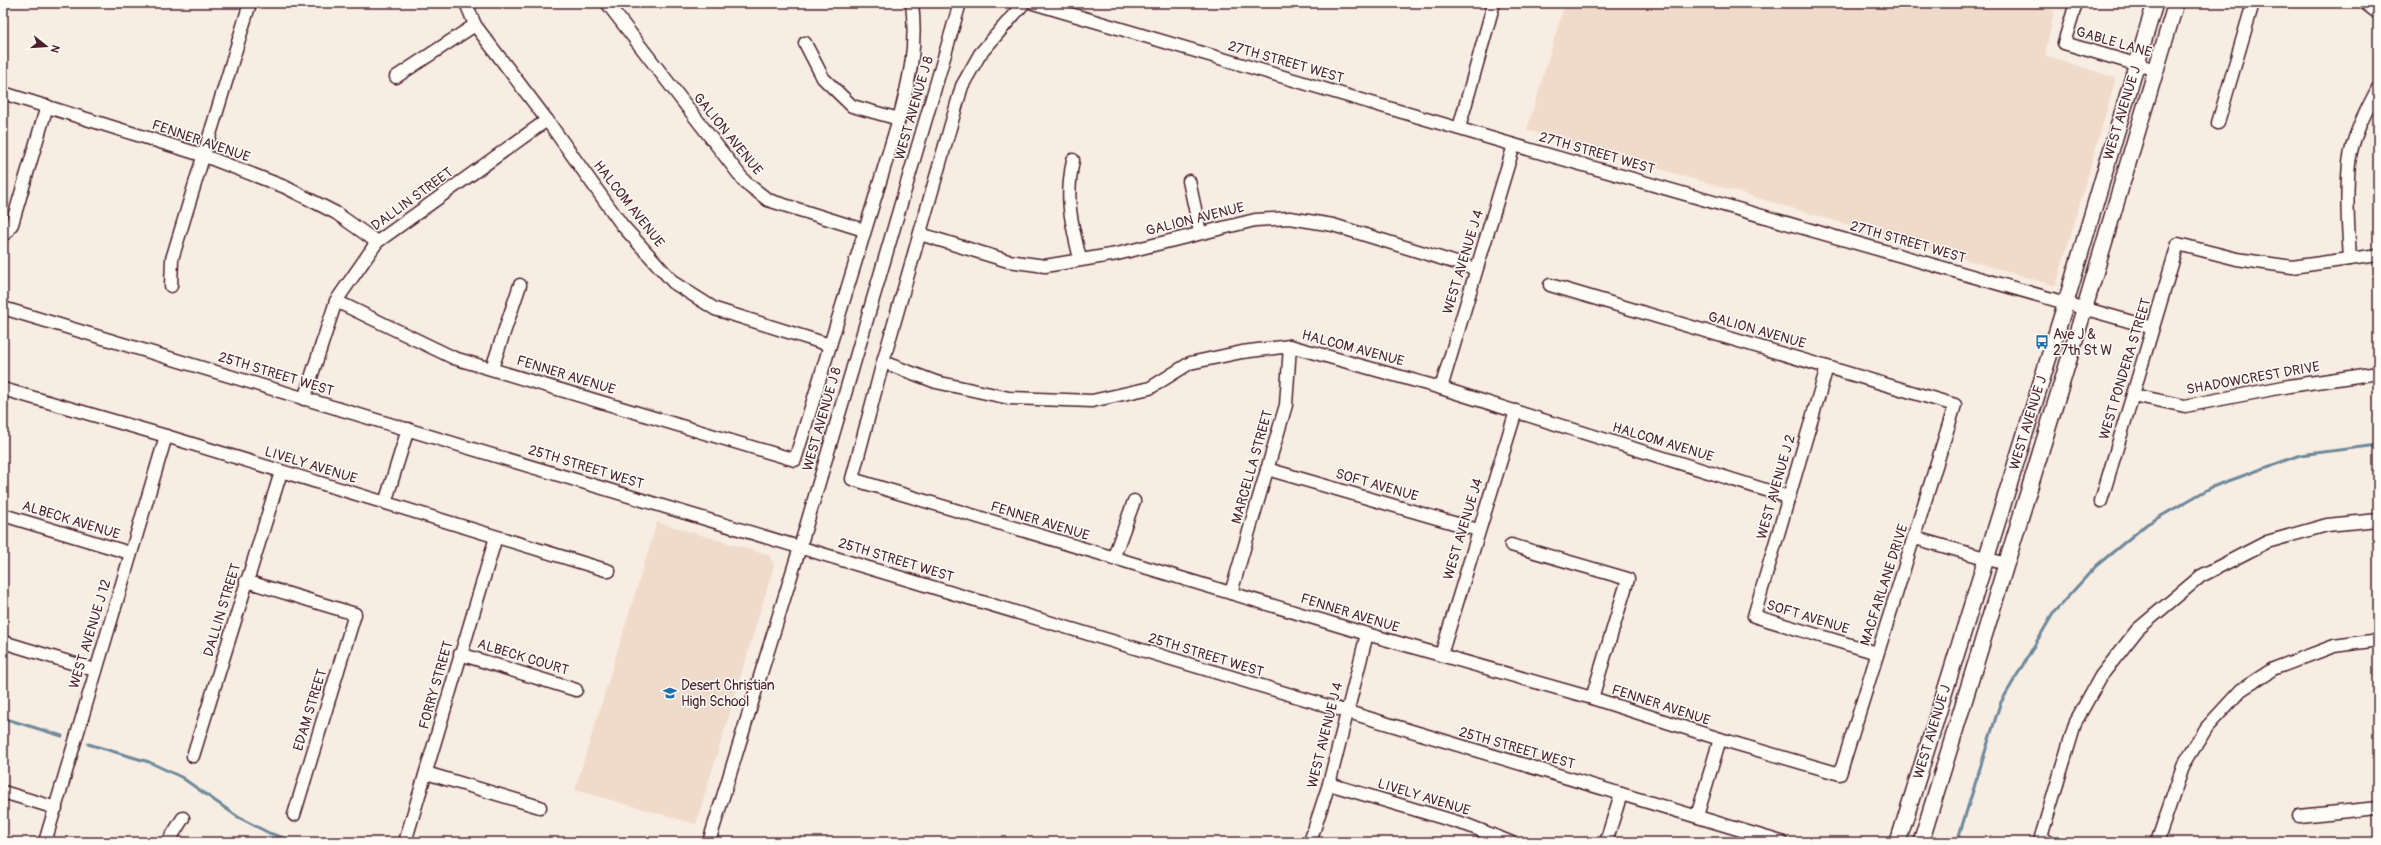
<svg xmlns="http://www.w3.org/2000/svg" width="2381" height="845" font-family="Pangolin,sans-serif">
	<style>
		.built { fill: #f0dbcb }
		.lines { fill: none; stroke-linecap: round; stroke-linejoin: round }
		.stream { stroke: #6d899b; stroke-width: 3 }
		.minor-casing { stroke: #4a1f2b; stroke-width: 15 }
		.major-casing { stroke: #4a1f2b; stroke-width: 18 }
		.minor { stroke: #fdfcf7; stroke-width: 12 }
		.major { stroke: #fdfcf7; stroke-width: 15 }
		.labels { text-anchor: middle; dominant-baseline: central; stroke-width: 3; stroke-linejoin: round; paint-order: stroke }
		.street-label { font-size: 14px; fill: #4a1f2b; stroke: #fdfcf7 }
		.poi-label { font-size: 14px; fill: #4a1f2b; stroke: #fdfcf7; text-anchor: start }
	</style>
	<rect width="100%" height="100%" fill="#f7ede3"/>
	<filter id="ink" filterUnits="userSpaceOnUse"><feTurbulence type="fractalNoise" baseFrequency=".025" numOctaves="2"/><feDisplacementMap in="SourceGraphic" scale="8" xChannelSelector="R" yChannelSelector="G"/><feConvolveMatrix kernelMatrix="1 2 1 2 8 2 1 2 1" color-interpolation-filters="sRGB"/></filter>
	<g filter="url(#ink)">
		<!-- built -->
		<g class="built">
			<path d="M1565 3H2028L2054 11 2045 55 2116 78 2056 286 1527 130Z"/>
			<path d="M657 522 769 555 774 566 696 824 575 790Z"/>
		</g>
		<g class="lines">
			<!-- stream -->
			<g class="stream">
				<path d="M3 718 62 736"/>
				<path d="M88 744 149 762 181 777 238 817 269 833 296 842"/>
				<path d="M1957 842 2000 704 2054 612 2096 566 2147 524 2212 487 2300 455 2378 445"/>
			</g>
			<defs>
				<g id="minor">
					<path d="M466 3 475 25 547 120 622 225 674 283 715 309 830 345"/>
					<path d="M607 3 745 182 768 200 864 230"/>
					<path d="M1024 3 980 54 962 86 883 362 852 479 1367 634 1592 698 1720 739 1840 774 1955 405 1550 285"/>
					<path d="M1033 3 1514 145 2153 328"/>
					<path d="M2076 3 2064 43 2156 70"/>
					<path d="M2365 3 2378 13"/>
					<path d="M805 43 823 78 852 106 899 119"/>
					<path d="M396 77 475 25"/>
					<path d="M3 93 202 155 285 187 336 213 377 242"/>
					<path d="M2218 123 2253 3"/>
					<path d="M1459 128 1494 3"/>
					<path d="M1073 160C1065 201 1071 220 1080 259"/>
					<path d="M1189 181 1200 232"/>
					<path d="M6 233 12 224 47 106"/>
					<path d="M920 234 1008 261 1045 266 1117 254 1255 220 1290 218 1333 225 1476 269"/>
					<path d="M2350 259C2348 227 2346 195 2349 163 2352 137 2366 111 2378 88"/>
					<path d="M171 286 172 259 250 3"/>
					<path d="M336 301 454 358 795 460 899 119C910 78 917 46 912 3"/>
					<path d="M3 308 1781 842"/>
					<path d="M883 362 936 382 1009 398 1092 401 1150 388 1190 363 1242 352 1290 346 1441 388 1788 497"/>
					<path d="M1827 367 1754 616 1877 653"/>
					<path d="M492 368 520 285"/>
					<path d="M1441 388 1514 145"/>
					<path d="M3 389 166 436 609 571"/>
					<path d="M2133 395 2185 406 2289 386 2378 373"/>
					<path d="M304 399 336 301 377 242 547 120"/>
					<path d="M1267 469 1478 530"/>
					<path d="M2101 501 2178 244 2237 259 2292 267 2378 255"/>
					<path d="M385 503 408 429"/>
					<path d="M3 515 130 553"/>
					<path d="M1915 538 2006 564"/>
					<path d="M1511 545 1628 579 1592 698"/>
					<path d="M1113 559 1134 501"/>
					<path d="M246 581 355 614 294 815"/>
					<path d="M1231 593 1286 405 1290 346"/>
					<path d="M3 642 95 670"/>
					<path d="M460 654 576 690"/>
					<path d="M1441 655 1516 411"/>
					<path d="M193 756 281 472"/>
					<path d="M426 773 540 807"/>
					<path d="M1329 784 1467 825 1510 842"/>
					<path d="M3 792 56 808"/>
					<path d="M1697 816 1720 739"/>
					<path d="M2299 816 2378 808"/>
					<path d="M45 842 166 436"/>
					<path d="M168 842 183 818"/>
					<path d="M405 842 496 537"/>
					<path d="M709 842 800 547 960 3"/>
					<path d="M1310 842 1329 784 1367 634"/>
					<path d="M1606 842 1621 794"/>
					<path d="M2049 842 2041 837 2076 721 2101 676 2138 629 2201 576 2267 542 2327 525 2378 520"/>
					<path d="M2157 842 2184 764 2207 727 2241 690 2273 669 2334 646 2378 640"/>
				</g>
				<g id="major">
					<path d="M1898 842 2066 302 2155 3"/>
					<path d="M1921 842 2085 307 2176 3"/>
				</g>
			</defs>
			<!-- minor casing -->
			<use href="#minor" class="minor-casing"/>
			<!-- major casing -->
			<use href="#major" class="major-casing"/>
			<!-- minor -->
			<use href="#minor" class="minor"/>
			<!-- major -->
			<use href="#major" class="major"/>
		</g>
	</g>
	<!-- icons -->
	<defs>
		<symbol id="bus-bare" viewBox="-9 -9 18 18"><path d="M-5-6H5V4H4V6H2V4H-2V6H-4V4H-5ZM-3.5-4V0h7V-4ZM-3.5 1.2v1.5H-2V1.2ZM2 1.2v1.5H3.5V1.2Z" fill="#1f6fb2" stroke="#fdfcf7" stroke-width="2.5" paint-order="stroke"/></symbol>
		<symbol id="school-bare" viewBox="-9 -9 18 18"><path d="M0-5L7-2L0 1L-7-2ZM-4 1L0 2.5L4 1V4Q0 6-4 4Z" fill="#1f6fb2" stroke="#fdfcf7" stroke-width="2.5" paint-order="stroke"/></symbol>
	</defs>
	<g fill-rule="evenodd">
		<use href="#bus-bare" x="2032" y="332" width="20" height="20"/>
		<use href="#school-bare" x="660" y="683" width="20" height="20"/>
	</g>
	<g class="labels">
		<!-- street labels -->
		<g class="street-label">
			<text transform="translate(2114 42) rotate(16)">GABLE LANE</text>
			<text transform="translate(1286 62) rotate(16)">27TH STREET WEST</text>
			<text transform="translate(914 108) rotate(-74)">WEST AVENUE J 8</text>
			<text transform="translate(2122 113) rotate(-73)">WEST AVENUE J</text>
			<text transform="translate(728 134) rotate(51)">GALION AVENUE</text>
			<text transform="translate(201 141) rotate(19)">FENNER AVENUE</text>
			<text transform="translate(1597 153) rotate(16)">27TH STREET WEST</text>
			<text transform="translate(412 199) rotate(-36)">DALLIN STREET</text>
			<text transform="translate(629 204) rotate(52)">HALCOM AVENUE</text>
			<text transform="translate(1195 219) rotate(-14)">GALION AVENUE</text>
			<text transform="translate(1908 242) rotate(16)">27TH STREET WEST</text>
			<text transform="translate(1463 262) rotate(-73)">WEST AVENUE J 4</text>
			<text transform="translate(1757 330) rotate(16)">GALION AVENUE</text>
			<text transform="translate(1353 348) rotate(15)">HALCOM AVENUE</text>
			<text transform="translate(2125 369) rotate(-73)">WEST PONDERA STREET</text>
			<text transform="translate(276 374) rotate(17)">25TH STREET WEST</text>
			<text transform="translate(566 375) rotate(17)">FENNER AVENUE</text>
			<text transform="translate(2253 378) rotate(-10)">SHADOWCREST DRIVE</text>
			<text transform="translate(822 419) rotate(-74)">WEST AVENUE J 8</text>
			<text transform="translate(2028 423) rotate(-73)">WEST AVENUE J</text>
			<text transform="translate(1663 442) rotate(17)">HALCOM AVENUE</text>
			<text transform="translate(311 465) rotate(17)">LIVELY AVENUE</text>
			<text transform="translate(586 467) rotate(17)">25TH STREET WEST</text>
			<text transform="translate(1252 467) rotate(-74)">MARCELLA STREET</text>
			<text transform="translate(1377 485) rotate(16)">SOFT AVENUE</text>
			<text transform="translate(1776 487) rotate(-74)">WEST AVENUE J 2</text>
			<text transform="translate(71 520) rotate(17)">ALBECK AVENUE</text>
			<text transform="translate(1040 521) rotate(17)">FENNER AVENUE</text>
			<text transform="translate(1463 529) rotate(-73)">WEST AVENUE J4</text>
			<text transform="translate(896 560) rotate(17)">25TH STREET WEST</text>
			<text transform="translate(1884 585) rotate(-72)">MACFARLANE DRIVE</text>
			<text transform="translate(222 610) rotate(-73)">DALLIN STREET</text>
			<text transform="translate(1350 613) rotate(17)">FENNER AVENUE</text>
			<text transform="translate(1808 617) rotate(17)">SOFT AVENUE</text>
			<text transform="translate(90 634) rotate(-73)">WEST AVENUE J 12</text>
			<text transform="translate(1206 655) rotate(17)">25TH STREET WEST</text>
			<text transform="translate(523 657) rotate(17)">ALBECK COURT</text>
			<text transform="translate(436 685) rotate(-74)">FORRY STREET</text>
			<text transform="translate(1661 705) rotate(18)">FENNER AVENUE</text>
			<text transform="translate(310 710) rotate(-73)">EDAM STREET</text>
			<text transform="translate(1932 732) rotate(-73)">WEST AVENUE J</text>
			<text transform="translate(1325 735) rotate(-76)">WEST AVENUE J 4</text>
			<text transform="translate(1517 748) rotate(16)">25TH STREET WEST</text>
			<text transform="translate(1424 797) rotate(17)">LIVELY AVENUE</text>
		</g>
		<!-- poi labels -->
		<g class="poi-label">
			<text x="2053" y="334">Ave J &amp;<tspan x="2053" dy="16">27th St W</tspan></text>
			<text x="681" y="685">Desert Christian<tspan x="681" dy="16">High School</tspan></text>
		</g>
	</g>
	<!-- margin -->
	<rect width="2381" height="845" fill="none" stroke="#fdfcf7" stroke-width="16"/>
	<rect x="8" y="8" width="2365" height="829" fill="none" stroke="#4a1f2b" stroke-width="1.5" filter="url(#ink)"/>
	<!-- north arrow -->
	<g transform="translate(46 46) rotate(107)" stroke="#fdfcf7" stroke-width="3" paint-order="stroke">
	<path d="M0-3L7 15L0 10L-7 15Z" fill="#4a1f2b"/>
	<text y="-6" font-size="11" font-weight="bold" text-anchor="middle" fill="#4a1f2b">N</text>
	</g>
</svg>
